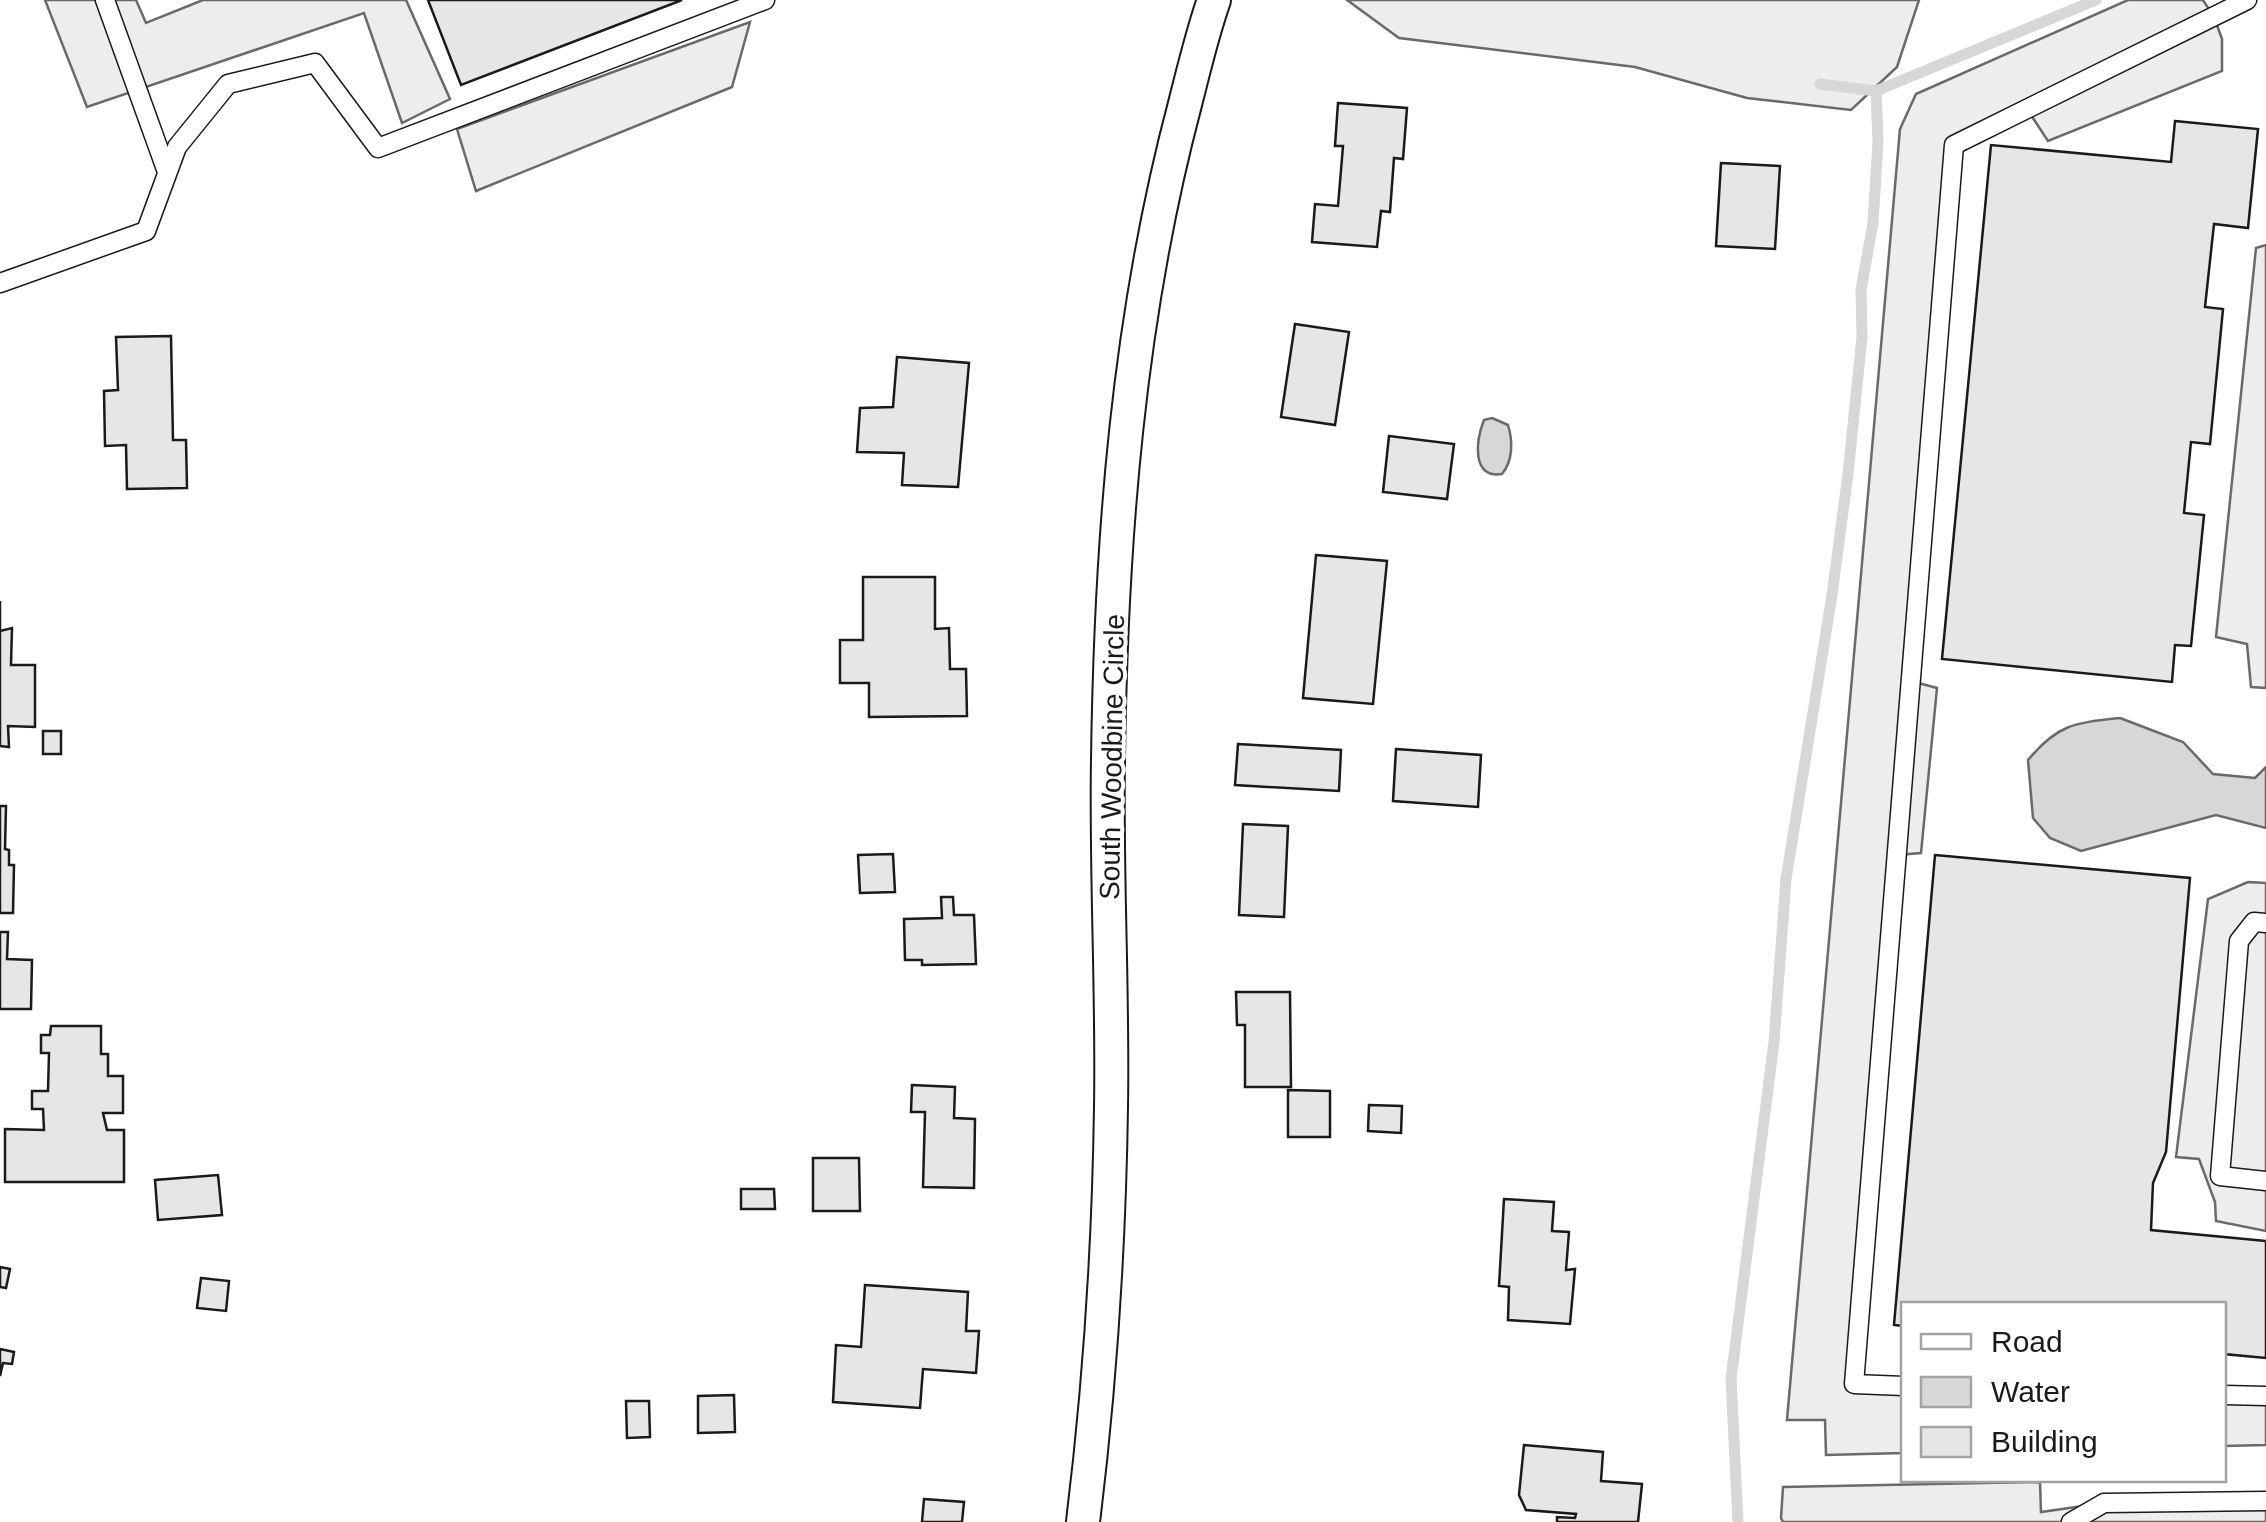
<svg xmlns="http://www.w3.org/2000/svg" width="2266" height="1522" font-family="Helvetica,sans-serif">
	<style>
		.built { fill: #ededed; stroke: #6a6a6a; stroke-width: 2.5 }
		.water { fill: #d7d7d7; stroke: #6a6a6a; stroke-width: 2.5 }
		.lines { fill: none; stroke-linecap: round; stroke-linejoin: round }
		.stream { stroke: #d7d7d7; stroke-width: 11 }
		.building { fill: #e6e6e6; stroke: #1a1a1a; stroke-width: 2.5 }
		.lane-casing { stroke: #1a1a1a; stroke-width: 21 }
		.street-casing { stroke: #1a1a1a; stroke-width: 36 }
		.lane { stroke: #fff; stroke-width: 18 }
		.street { stroke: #fff; stroke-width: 32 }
		.labels { text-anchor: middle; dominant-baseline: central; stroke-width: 8; stroke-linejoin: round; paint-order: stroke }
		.street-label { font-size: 28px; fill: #1a1a1a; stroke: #fff }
	</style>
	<rect width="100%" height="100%" fill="#fff"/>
	<!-- built -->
	<g class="built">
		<path d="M45 0H136L146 23 203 0H406L450 99 402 123 364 13 87 107Z"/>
		<path d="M1347 0H1919L1897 67 1851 110 1747 98 1635 67 1399 38Z"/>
		<path d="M2128 0H2203L2214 17 2222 39V71L2048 141 2027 109 1954 146 1911 681 1937 688 1921 853 1897 855 1854 1383 1903 1386V1453L1826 1455 1825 1420H1787L1900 129 1916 94Z"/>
		<path d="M750 22 732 87 476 191 457 129Z"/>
		<path d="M2266 245V688L2251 687 2247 644 2216 637 2256 248Z"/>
		<path d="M2248 882 2266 883V1231L2216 1221 2215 1202 2199 1159 2176 1157 2208 899Z"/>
		<path d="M2224 1395 2266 1396V1445L2224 1446Z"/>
		<path d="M2040 1482 2041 1512 2104 1503 2266 1501V1522H1783L1781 1518 1783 1487Z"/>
	</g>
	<!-- water -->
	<g class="water">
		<path d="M1492 418 1508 425C1513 441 1513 461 1502 474 1471 479 1476 440 1484 420Z"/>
		<path d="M2120 718 2183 742 2213 774 2255 778 2266 767V828L2216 815 2081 851 2050 838 2033 818 2028 760C2058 724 2074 723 2120 718Z"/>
	</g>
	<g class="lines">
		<!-- stream -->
		<g class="stream">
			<path d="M1820 84 1876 91 2096 0"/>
			<path d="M1738 1522 1731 1379 1774 1042 1786 879 1832 595 1848 474 1862 337 1861 290 1873 223 1878 142 1876 91"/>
		</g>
	</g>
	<!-- building -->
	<g class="building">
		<path d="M428 0H682L461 85Z"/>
		<path d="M1338 103 1407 108 1403 159 1394 158 1390 212 1381 211 1377 247 1312 242 1315 204 1338 206 1343 146H1335Z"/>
		<path d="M2175 121 2258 129 2248 228 2214 224 2205 307 2223 309 2210 444 2191 442 2184 513 2204 515 2191 646 2175 645 2172 682 1942 659 1991 145 2171 162Z"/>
		<path d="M1721 163 1780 166 1775 249 1716 246Z"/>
		<path d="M1295 324 1349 332 1335 425 1281 417Z"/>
		<path d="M171 336 173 440H186L187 488 127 489 126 445 105 446 104 391 118 390 116 337Z"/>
		<path d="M897 357 969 363 958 487 902 485 904 453 857 452 860 408 893 407Z"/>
		<path d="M1389 436 1454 444 1447 499 1383 492Z"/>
		<path d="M1316 555 1387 561 1373 704 1303 698Z"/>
		<path d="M863 577H935V629L949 628 950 669H966L967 716 869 717V683H840V640H863Z"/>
		<path d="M0 601V631L12 628 11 665H35V727L8 726 9 747 0 746Z"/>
		<rect x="43" y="731" width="18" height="23"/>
		<path d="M1238 744 1341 750 1339 791 1235 785Z"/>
		<path d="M1396 749 1481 755 1478 807 1393 801Z"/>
		<path d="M0 806H6L5 849 9 850V865H14L13 913H0Z"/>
		<path d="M1243 824 1288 826 1284 917 1239 915Z"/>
		<path d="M893 854 895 892 860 893 858 855Z"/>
		<path d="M1935 855 2190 878 2166 1152 2153 1183 2151 1230 2266 1241V1358L2224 1354V1304H1904V1326L1894 1325Z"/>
		<path d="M941 897H953L954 915H974L976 964 922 965V960H905L904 919 942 918Z"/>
		<path d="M0 932H8L7 959 32 960 31 1009H0Z"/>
		<path d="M1236 992H1290L1291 1087H1245V1025H1237Z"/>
		<path d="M51 1026H101V1054H108V1076H123V1113H103L107 1130H124V1182H5V1129L44 1130 43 1109H32V1091H48L49 1053H41V1035H50Z"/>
		<path d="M912 1085 955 1087 954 1118 975 1119 974 1188 923 1187 925 1112H911Z"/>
		<path d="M1288 1090 1330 1091V1137H1288Z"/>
		<path d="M1369 1105 1402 1106 1401 1133 1368 1131Z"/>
		<path d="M813 1158H859L860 1211H813Z"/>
		<path d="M218 1175 222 1215 158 1220 155 1180Z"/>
		<path d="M741 1189H774L775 1209H741Z"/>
		<path d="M1504 1199 1554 1202 1552 1231 1569 1232 1566 1270 1575 1269 1570 1324 1508 1320 1509 1287 1499 1286Z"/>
		<path d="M0 1267 10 1269 6 1288 0 1287Z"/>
		<path d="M201 1278 229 1281 226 1311 197 1308Z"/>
		<path d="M865 1285 968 1292 966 1331H979L976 1373 923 1369 920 1408 833 1402 836 1345 861 1347Z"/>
		<path d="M0 1349 14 1352 12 1364 3 1363 0 1376Z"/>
		<path d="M734 1395 735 1432 698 1433V1396Z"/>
		<path d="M626 1401H649L650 1437 627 1438Z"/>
		<path d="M1524 1445 1603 1452 1601 1481 1642 1484 1638 1522H1557V1517L1575 1518 1576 1514 1526 1510 1519 1495Z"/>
		<path d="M924 1499 964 1502 962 1522H922Z"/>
	</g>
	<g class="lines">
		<defs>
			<g id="lane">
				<path d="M105 0 167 172"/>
				<path d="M0 283 146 231 177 147 228 84 315 63 378 148 765 0"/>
				<path d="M2266 923 2254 922 2239 941 2220 1176 2266 1181"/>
				<path d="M1904 1386 1854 1384 1954 145 2247 0"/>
				<path d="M2224 1395 2266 1396"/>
				<path d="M2071 1522 2104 1503 2266 1501"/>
			</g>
			<path id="street" d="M1083 1522C1100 1384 1109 1246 1111 1107 1113 992 1106 876 1108 760 1111 540 1128 318 1185 104 1194 69 1202 34 1214 0"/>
		</defs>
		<!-- lane casing -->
		<use href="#lane" class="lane-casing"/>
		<!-- street casing -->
		<use href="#street" class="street-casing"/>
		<!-- lane -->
		<use href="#lane" class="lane"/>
		<!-- street -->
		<use href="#street" class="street"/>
	</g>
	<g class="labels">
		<!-- street labels -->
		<g class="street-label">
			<text transform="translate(1112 757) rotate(-89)">South Woodbine Circle</text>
		</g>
	</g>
	<!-- legend -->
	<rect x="1901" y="1302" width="325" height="180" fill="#ffffff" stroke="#a3a3a3" stroke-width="2.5"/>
	<rect x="1921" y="1334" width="50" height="15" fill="#ffffff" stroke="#a3a3a3" stroke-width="2.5"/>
	<text x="1991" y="1352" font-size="30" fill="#1a1a1a">Road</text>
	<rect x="1921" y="1377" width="50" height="30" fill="#d7d7d7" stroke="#a3a3a3" stroke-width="2.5"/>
	<text x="1991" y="1402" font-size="30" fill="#1a1a1a">Water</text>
	<rect x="1921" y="1427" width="50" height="30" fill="#e6e6e6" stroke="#a3a3a3" stroke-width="2.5"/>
	<text x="1991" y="1452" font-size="30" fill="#1a1a1a">Building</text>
</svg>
